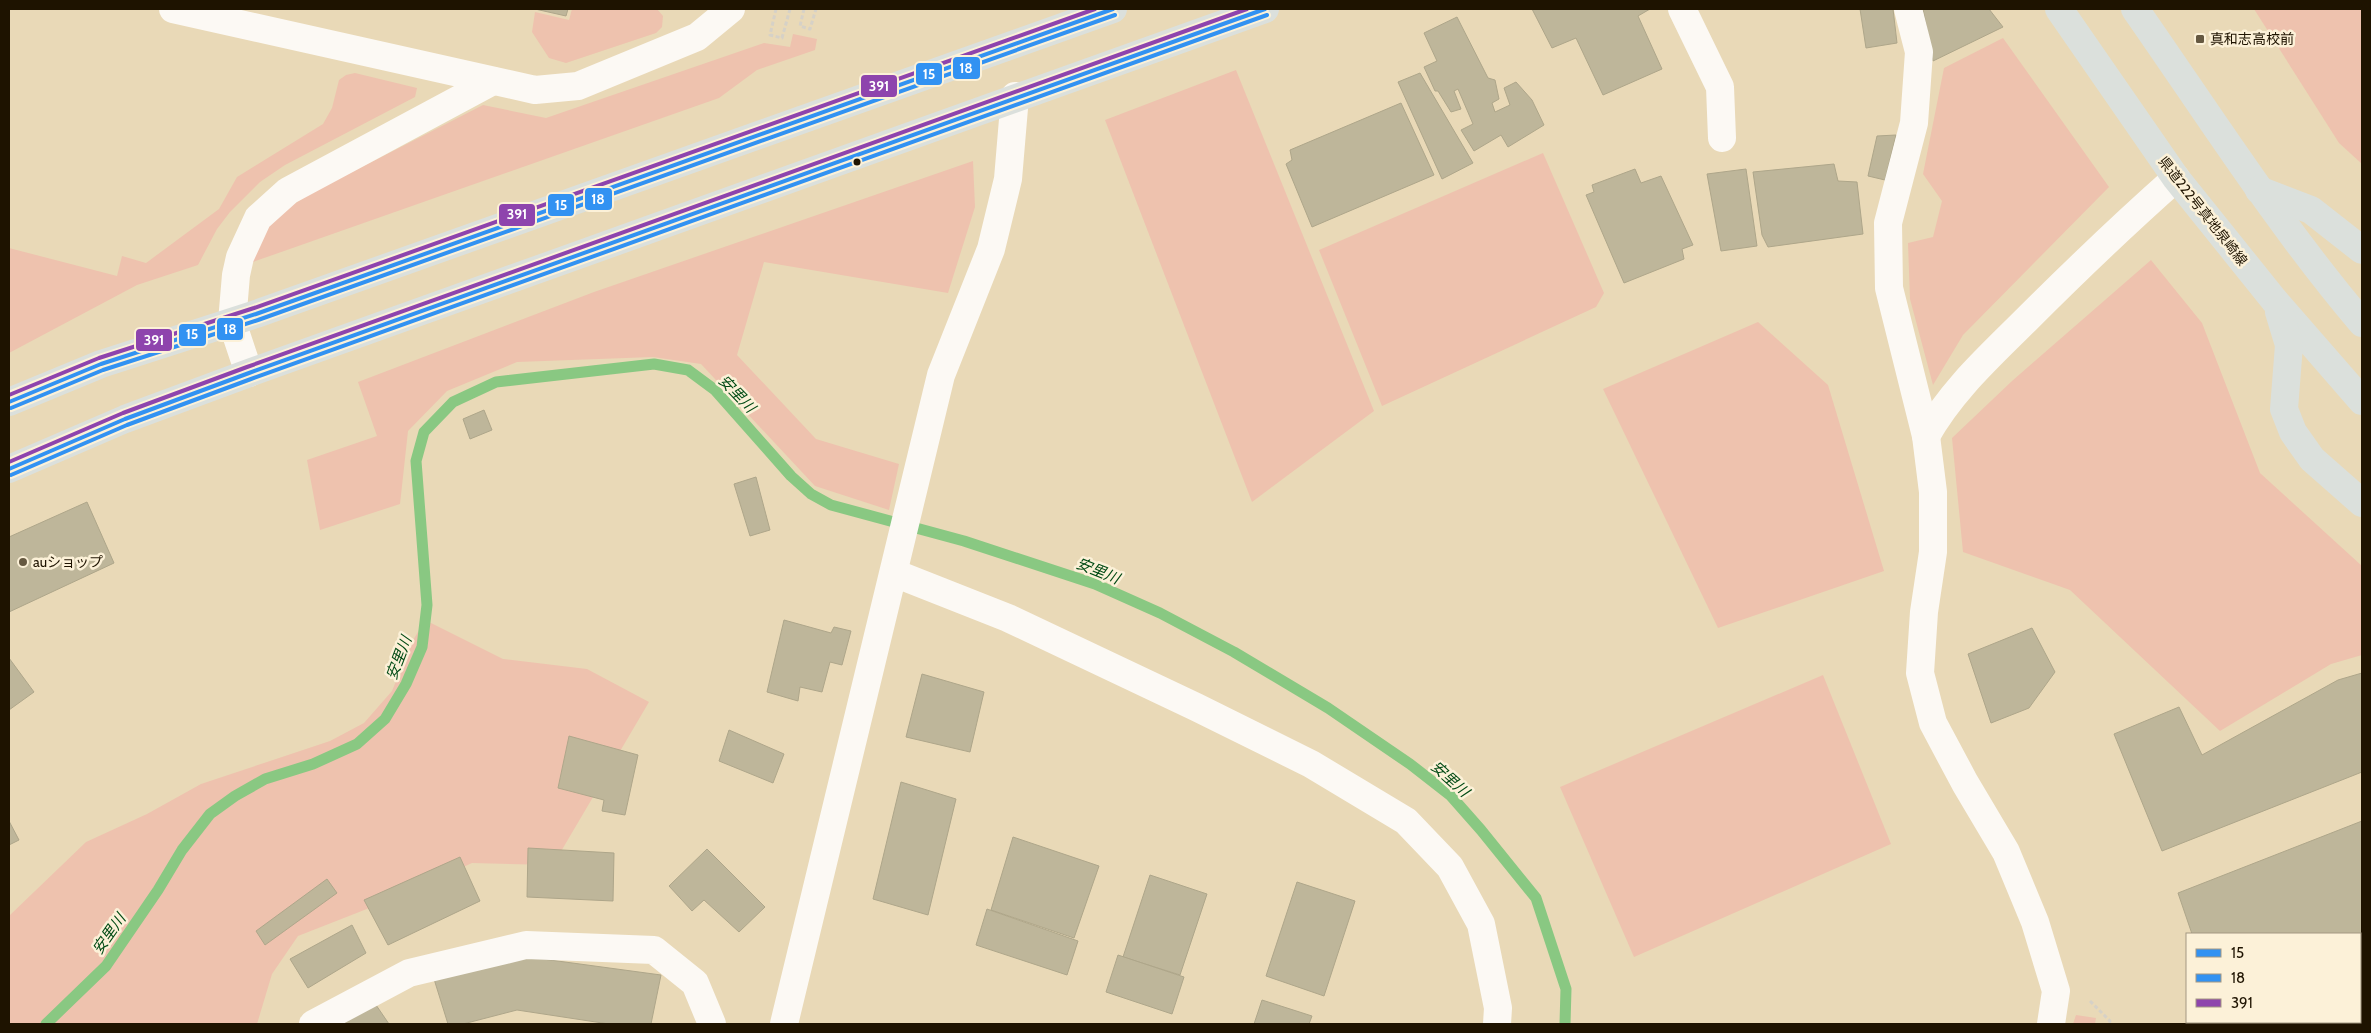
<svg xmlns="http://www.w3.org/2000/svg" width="2371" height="1033" font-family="Cabin,'Noto Sans JP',sans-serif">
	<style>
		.green { fill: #eec2ae }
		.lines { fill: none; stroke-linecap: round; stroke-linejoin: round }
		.stream { stroke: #89c882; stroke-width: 11 }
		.building { fill: #beb69a; stroke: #aea68a }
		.path { stroke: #d6d1c7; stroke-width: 3; stroke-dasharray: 4 2.5; stroke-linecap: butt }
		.minor { stroke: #fcf9f4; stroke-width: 28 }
		.major { stroke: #dbe0dc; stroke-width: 28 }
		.bus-1-casing { stroke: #fcf1d8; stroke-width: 8 }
		.bus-2-casing { stroke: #fcf1d8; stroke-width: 8 }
		.bus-3-casing { stroke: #fcf1d8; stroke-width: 8 }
		.bus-1 { stroke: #3292f2; stroke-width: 4 }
		.bus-2 { stroke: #3292f2; stroke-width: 4 }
		.bus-3 { stroke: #8e44ad; stroke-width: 4 }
		.poi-dot { fill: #655840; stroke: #fcf1d8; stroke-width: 2 }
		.bus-dot { fill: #1e1300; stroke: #fcf1d8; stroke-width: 2 }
		.labels { text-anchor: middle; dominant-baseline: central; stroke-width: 5; stroke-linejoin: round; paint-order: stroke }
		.poi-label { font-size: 14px; fill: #1e1300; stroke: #fcf1d8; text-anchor: start }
		.street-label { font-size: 14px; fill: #1e1300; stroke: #fcf1d8 }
		.water-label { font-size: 15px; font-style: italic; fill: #004a14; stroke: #fcf1d8 }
		.line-badge { stroke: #fcf1d8; stroke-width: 2 }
		.badge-label { font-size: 14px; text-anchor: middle; font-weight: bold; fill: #fff }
	</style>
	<rect width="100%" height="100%" fill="#e9d9b7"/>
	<!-- green -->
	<g class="green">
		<path d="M572 9H657L663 16 662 27 656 33 566 63 549 58 532 32 535 12 569 20Z"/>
		<path d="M2254 9H2362V164L2339 143Z"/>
		<path d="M793 34 817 39 815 50 757 70 719 98 250 263 265 229 283 211 313 192 483 105 546 118 764 43 790 47Z"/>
		<path d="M2003 38 2109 187 1963 335 1933 385 1910 299 1908 243 1933 237 1942 201 1923 174 1944 68Z"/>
		<path d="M1236 70 1374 411 1252 502 1105 120Z"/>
		<path d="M355 73 417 88 415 97 285 165 260 182 230 212 217 229 198 265 137 285 9 353V248L117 276 122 256 146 263 219 209 237 177 323 124 332 108 339 80 346 75Z"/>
		<path d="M1543 153 1604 293 1596 307 1382 406 1319 250Z"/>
		<path d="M973 161 975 207 948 293 764 262 737 355 816 439 899 464 889 510 815 486 701 364 653 357 517 362 447 391 408 431 400 504 320 530 307 460 377 436 358 382 594 292Z"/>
		<path d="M2151 260 2202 323 2260 473 2362 566V655L2331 664 2220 731 2070 590 1963 552 1952 438 2012 381Z"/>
		<path d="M1758 322 1828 385 1884 571 1718 628 1603 389Z"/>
		<path d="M425 620 503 659 587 669 649 702 553 865 472 863 400 896 298 936 272 974 257 1024H9V916L86 842 147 814 201 784 330 741 364 723 392 691 412 642Z"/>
		<path d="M1823 675 1891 844 1634 957 1560 787Z"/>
		<path d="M2076 1015 2096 1018 2095 1024H2073Z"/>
	</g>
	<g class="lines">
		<!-- stream -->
		<path class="stream" d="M46 1024 106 966 158 890 182 850 210 814 235 796 265 779 313 764 357 744 385 719 406 684 422 647 427 605 416 461 424 432 453 402 496 382 654 364 688 370 715 390 791 476 811 494 831 505 964 541 1095 584 1160 613 1234 652 1328 708 1410 764 1451 796 1481 830 1536 898 1566 989 1565 1024"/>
	</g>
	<!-- building -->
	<g class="building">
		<path d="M535 9H568L566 16Z"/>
		<path d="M1532 9H1650L1638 16 1662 69 1603 95 1576 38 1552 48Z"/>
		<path d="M1860 9H1893L1897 43 1866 48Z"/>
		<path d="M1923 9H1989L2003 27 1933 61Z"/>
		<path d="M1457 17 1488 78 1495 80 1499 99 1492 103 1495 112 1510 105 1504 88 1516 82 1532 100 1544 125 1508 147 1501 135 1474 151 1461 130 1473 124 1458 89 1454 91 1461 109 1451 112 1438 91H1435L1424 67 1437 61 1424 33Z"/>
		<path d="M1420 73 1473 163 1442 179 1398 82Z"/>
		<path d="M1401 103 1434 175 1312 227 1286 164 1292 160 1290 150Z"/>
		<path d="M1896 135 1885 180 1868 176 1877 136Z"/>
		<path d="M1834 164 1838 181 1857 182 1863 234 1768 247 1762 235 1753 172Z"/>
		<path d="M1635 169 1641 183 1661 176 1693 245 1682 249 1684 259 1624 283 1586 195 1594 192 1592 185Z"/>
		<path d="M1746 169 1757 246 1721 251 1707 174Z"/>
		<path d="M484 410 492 430 470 439 463 419Z"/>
		<path d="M756 477 770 530 750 536 734 484Z"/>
		<path d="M87 502 114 563 9 612V537Z"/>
		<path d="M784 620 831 633 834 627 851 631 842 665 830 662 822 692 800 687 798 701 767 692Z"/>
		<path d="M2032 628 2055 672 2029 708 1991 723 1968 654Z"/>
		<path d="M9 658 34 692 9 710Z"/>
		<path d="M2362 673V772L2162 851 2114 734 2179 707 2202 755 2338 680Z"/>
		<path d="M922 674 984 692 970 752 906 737Z"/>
		<path d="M729 730 784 754 773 783 719 761Z"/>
		<path d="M569 736 638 755 625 815 602 811 604 800 558 788Z"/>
		<path d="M901 782 956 799 928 915 873 899Z"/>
		<path d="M9 821 19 840 9 845Z"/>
		<path d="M2362 821V952L2360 951V934H2192L2178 893Z"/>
		<path d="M1013 837 1099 866 1074 938 991 910Z"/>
		<path d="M528 848 614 853 613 901 527 897Z"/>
		<path d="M707 849 765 907 739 932 704 900 692 911 669 886Z"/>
		<path d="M460 857 480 901 388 945 364 900Z"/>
		<path d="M1150 875 1207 894 1180 975 1123 957Z"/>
		<path d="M327 879 337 893 265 945 256 931Z"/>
		<path d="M1297 882 1355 901 1324 996 1266 976Z"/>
		<path d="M987 909 1078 941 1067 975 976 945Z"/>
		<path d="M352 925 366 953 308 988 290 959Z"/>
		<path d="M1118 955 1184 977 1172 1014 1106 992Z"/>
		<path d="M528 957 661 975 651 1024H609L517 1010 463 1024H448L434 979Z"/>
		<path d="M1262 1000 1312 1016 1309 1024H1254Z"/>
		<path d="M374 1002 389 1024H343Z"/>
	</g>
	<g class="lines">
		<!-- path -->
		<g class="path">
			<path d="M776 9 770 35 782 38 790 9"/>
			<path d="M804 9 800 26 810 29 816 9"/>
			<path d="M2090 1001 2110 1021 2109 1024"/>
		</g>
		<!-- minor -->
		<g class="minor">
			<path d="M173 9 535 90 578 86 697 37 731 9"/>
			<path d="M1682 9 1720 87 1722 138"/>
			<path d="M1908 9 1919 52 1914 123 1888 223 1889 288 1926 436 1933 492V552L1924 612 1920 673 1933 723 1965 783 2006 852 2035 922 2056 991 2051 1024"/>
			<path d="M249 373 232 322 236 275 240 257 258 218 288 191 493 81"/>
			<path d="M1926 436C1951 391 1989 357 2025 321 2074 272 2124 224 2176 178"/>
			<path d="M894 573 1008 618 1196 707 1311 764 1406 821 1450 867 1481 924 1498 1008 1497 1024"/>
			<path d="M313 1024 409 973 526 945 654 950 695 983 712 1024"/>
			<path d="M784 1024 941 375 991 249 1008 179 1015 96"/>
		</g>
		<!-- major -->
		<g class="major">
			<path d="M2059 9 2176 178 2274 300 2362 401"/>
			<path d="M2135 9C2209 115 2278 224 2362 323"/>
			<path d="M2259 190 2311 210 2362 250"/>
			<path d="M2279 312 2289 345 2284 409 2293 432 2312 459 2362 503"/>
			<path d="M9 402 101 364 256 314 1113 9"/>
			<path d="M9 469 125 419 249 373 1265 9"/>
		</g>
		<defs>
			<g id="bus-1">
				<path d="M9 402 101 364 256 314 1113 9"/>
				<path d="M9 469 125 419 249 373 1265 9"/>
			</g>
			<g id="bus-2">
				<path d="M11 408 103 370 258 320 1115 15"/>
				<path d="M11 475 127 425 251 379 1267 15"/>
			</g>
			<g id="bus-3">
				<path d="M9 395 99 358 254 308 1095 9"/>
				<path d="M9 462 123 413 247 367 1247 9"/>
			</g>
		</defs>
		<!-- bus-1 casing -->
		<use href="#bus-1" class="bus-1-casing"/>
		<!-- bus-2 casing -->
		<use href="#bus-2" class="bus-2-casing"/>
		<!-- bus-3 casing -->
		<use href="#bus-3" class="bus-3-casing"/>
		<!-- bus-1 -->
		<use href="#bus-1" class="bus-1"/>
		<!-- bus-2 -->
		<use href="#bus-2" class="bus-2"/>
		<!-- bus-3 -->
		<use href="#bus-3" class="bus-3"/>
	</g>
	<!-- markers -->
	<g class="poi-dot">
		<rect x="2195" y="34" width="10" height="10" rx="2.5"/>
		<circle cx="23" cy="562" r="5"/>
	</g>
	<circle class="bus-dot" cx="857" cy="162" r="4.5"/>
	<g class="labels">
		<!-- poi labels -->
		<g class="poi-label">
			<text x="2210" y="39">真和志高校前</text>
			<text x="33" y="562">auショップ</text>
		</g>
		<!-- street labels -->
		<g class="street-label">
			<text transform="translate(2203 211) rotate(52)">県道222号真地泉崎線</text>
		</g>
		<!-- water labels -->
		<g class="water-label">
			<text transform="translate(737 394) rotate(46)">安里川</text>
			<text transform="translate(1098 571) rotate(22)">安里川</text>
			<text transform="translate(399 658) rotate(-69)">安里川</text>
			<text transform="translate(1450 779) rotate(42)">安里川</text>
			<text transform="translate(109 934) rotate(-55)">安里川</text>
		</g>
	</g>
	<g class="line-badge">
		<rect x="952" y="56" width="29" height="24" rx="5" fill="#3292f2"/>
		<rect x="915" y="62" width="28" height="24" rx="5" fill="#3292f2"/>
		<rect x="860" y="74" width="38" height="24" rx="5" fill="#8e44ad"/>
		<rect x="584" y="187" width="29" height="24" rx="5" fill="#3292f2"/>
		<rect x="547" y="193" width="28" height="24" rx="5" fill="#3292f2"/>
		<rect x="498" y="203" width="38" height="24" rx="5" fill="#8e44ad"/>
		<rect x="216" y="317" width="28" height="24" rx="5" fill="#3292f2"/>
		<rect x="178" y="323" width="29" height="24" rx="5" fill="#3292f2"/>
		<rect x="135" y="328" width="38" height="24" rx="5" fill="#8e44ad"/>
	</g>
	<g class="badge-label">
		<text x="966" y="73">18</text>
		<text x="929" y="79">15</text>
		<text x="879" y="91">391</text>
		<text x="598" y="204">18</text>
		<text x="561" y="210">15</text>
		<text x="517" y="219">391</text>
		<text x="230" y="334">18</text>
		<text x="192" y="339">15</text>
		<text x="154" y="345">391</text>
	</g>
	<!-- border -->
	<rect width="2371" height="1033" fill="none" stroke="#1e1300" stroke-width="20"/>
	<!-- legend -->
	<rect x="2186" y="933" width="175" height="90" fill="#fcf1d8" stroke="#a39882"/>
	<rect x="2196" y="949" width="25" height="8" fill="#3292f2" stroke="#a39882"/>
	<text x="2231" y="958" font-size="15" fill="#1e1300">15</text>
	<rect x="2196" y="974" width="25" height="8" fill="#3292f2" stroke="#a39882"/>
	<text x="2231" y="983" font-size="15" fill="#1e1300">18</text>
	<rect x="2196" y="999" width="25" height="8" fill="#8e44ad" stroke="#a39882"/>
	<text x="2231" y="1008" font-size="15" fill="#1e1300">391</text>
</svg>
